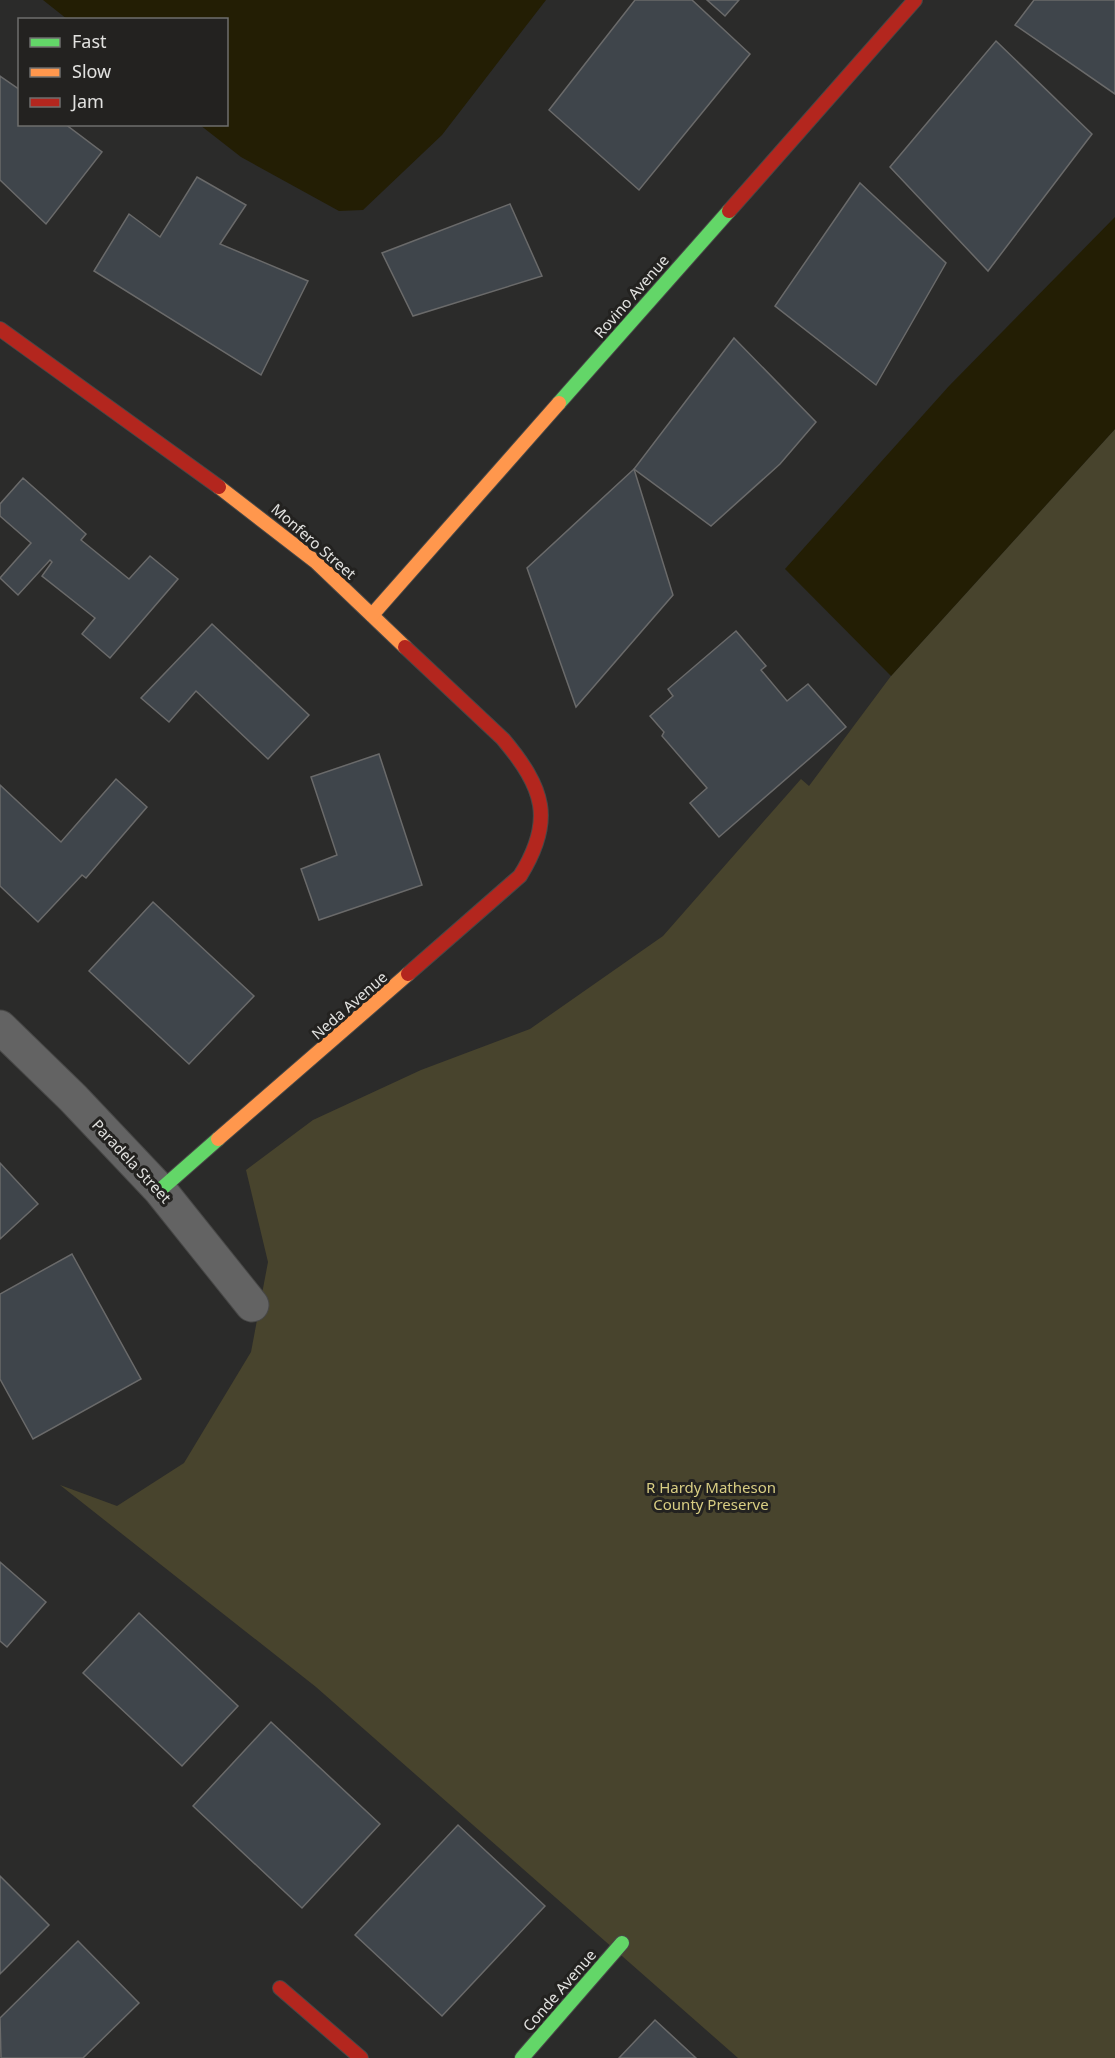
<svg xmlns="http://www.w3.org/2000/svg" width="1115" height="2058" font-family="'Noto Sans',sans-serif">
	<style>
		.green { fill: #48442d }
		.water { fill: #231e04 }
		.building { fill: #3f454b; stroke: #6a6a6a; stroke-width: 1.5 }
		.lines { fill: none; stroke-linecap: round; stroke-linejoin: round }
		.street-casing { stroke: #484847; stroke-width: 35 }
		.fast-casing { stroke: #484847; stroke-width: 16 }
		.slow-casing { stroke: #484847; stroke-width: 16 }
		.jam-casing { stroke: #484847; stroke-width: 16 }
		.street { stroke: #636363; stroke-width: 33 }
		.fast { stroke: #63d668; stroke-width: 14 }
		.slow { stroke: #ff974d; stroke-width: 14 }
		.jam { stroke: #b3261e; stroke-width: 14 }
		.labels { text-anchor: middle; dominant-baseline: central; stroke-width: 6; stroke-linejoin: round; paint-order: stroke }
		.street-label { font-size: 15px; fill: #e2e2e0; stroke: #232220 }
		.park-label { font-size: 15px; fill: #d8cd83; stroke: #232220 }
	</style>
	<rect width="100%" height="100%" fill="#2b2b2a"/>
	<!-- green -->
	<path class="green" d="M1115 429V2058H738L316 1687 60 1485 117 1506 184 1463 251 1352 268 1262 246 1170 313 1120 421 1070 530 1029 663 936 801 779 809 786 891 676Z"/>
	<!-- water -->
	<g class="water">
		<path d="M43 0H546L442 135 363 210 339 211 241 157 200 125 226 124V20L67 19Z"/>
		<path d="M1115 217V429L891 676 785 569 949 386Z"/>
	</g>
	<!-- building -->
	<g class="building">
		<path d="M635 0H692L750 54 639 190 549 110Z"/>
		<path d="M707 0H739L725 16Z"/>
		<path d="M1034 0H1115V94L1015 25Z"/>
		<path d="M996 41 1092 134 988 271 890 167Z"/>
		<path d="M0 76 20 90V124H65L102 152 46 224 0 180Z"/>
		<path d="M197 177 246 205 220 244 308 281 261 375 94 271 129 214 160 237Z"/>
		<path d="M860 183 946 263 876 385 775 306Z"/>
		<path d="M510 204 542 276 413 316 382 253Z"/>
		<path d="M734 338 816 422 780 464 711 526 634 469Z"/>
		<path d="M634 469 673 595 576 707 527 568Z"/>
		<path d="M23 478 86 534 81 540 129 579 150 556 178 579 110 658 82 634 95 618 42 576 52 562 50 560 18 595 0 578 31 543 0 516V504Z"/>
		<path d="M212 624 309 715 268 759 196 691 169 722 141 698Z"/>
		<path d="M736 631 766 666 761 670 787 701 808 684 846 727 719 837 690 803 707 788 662 736 664 732 650 716 673 696 668 689Z"/>
		<path d="M379 754 422 885 319 920 301 869 337 855 311 777Z"/>
		<path d="M116 779 147 807 86 878 82 875 38 922 0 886V785L61 842Z"/>
		<path d="M153 902 254 996 189 1064 89 971Z"/>
		<path d="M0 1163 38 1204 0 1239Z"/>
		<path d="M72 1254 141 1379 33 1439 0 1379V1294Z"/>
		<path d="M0 1562 46 1602 7 1647 0 1641Z"/>
		<path d="M139 1613 238 1706 182 1766 83 1673Z"/>
		<path d="M271 1722 380 1824 302 1908 193 1806Z"/>
		<path d="M458 1825 545 1906 442 2016 355 1935Z"/>
		<path d="M0 1876 49 1925 0 1974Z"/>
		<path d="M78 1941 139 2003 83 2058H1L0 2018Z"/>
		<path d="M655 2020 696 2058H619Z"/>
	</g>
	<g class="lines">
		<defs>
			<path id="street" d="M0 1027 73 1098 160 1190 252 1305"/>
			<g id="fast">
				<path d="M559 403 729 211"/>
				<path d="M160 1190 218 1139"/>
				<path d="M522 2058 622 1943"/>
			</g>
			<g id="slow">
				<path d="M219 487 316 562 405 647"/>
				<path d="M372 615 559 403"/>
				<path d="M218 1139 408 974"/>
			</g>
			<g id="jam">
				<path d="M729 211 915 0"/>
				<path d="M0 329 219 487"/>
				<path d="M405 647 503 739C544 788 555 820 520 876L408 974"/>
				<path d="M280 1988 361 2058"/>
			</g>
		</defs>
		<!-- street casing -->
		<use href="#street" class="street-casing"/>
		<!-- fast casing -->
		<use href="#fast" class="fast-casing"/>
		<!-- slow casing -->
		<use href="#slow" class="slow-casing"/>
		<!-- jam casing -->
		<use href="#jam" class="jam-casing"/>
		<!-- street -->
		<use href="#street" class="street"/>
		<!-- fast -->
		<use href="#fast" class="fast"/>
		<!-- slow -->
		<use href="#slow" class="slow"/>
		<!-- jam -->
		<use href="#jam" class="jam"/>
	</g>
	<g class="labels">
		<!-- street labels -->
		<g class="street-label">
			<text transform="translate(631 296) rotate(-49)">Rovino Avenue</text>
			<text transform="translate(314 541) rotate(41)">Monfero Street</text>
			<text transform="translate(349 1005) rotate(-41)">Neda Avenue</text>
			<text transform="translate(132 1161) rotate(47)">Paradela Street</text>
			<text transform="translate(559 1990) rotate(-49)">Conde Avenue</text>
		</g>
		<!-- park labels -->
		<g class="park-label">
			<text x="711" y="1487">R Hardy Matheson<tspan x="711" dy="17">County Preserve</tspan></text>
		</g>
	</g>
	<!-- legend -->
	<rect x="18" y="18" width="210" height="108" fill="#232220" stroke="#6f6f6d" stroke-width="1.5"/>
	<rect x="30" y="38" width="30" height="9" fill="#63d668" stroke="#6f6f6d" stroke-width="1.5"/>
	<text x="72" y="48" font-size="18" fill="#e2e2e0">Fast</text>
	<rect x="30" y="68" width="30" height="9" fill="#ff974d" stroke="#6f6f6d" stroke-width="1.5"/>
	<text x="72" y="78" font-size="18" fill="#e2e2e0">Slow</text>
	<rect x="30" y="98" width="30" height="9" fill="#b3261e" stroke="#6f6f6d" stroke-width="1.5"/>
	<text x="72" y="108" font-size="18" fill="#e2e2e0">Jam</text>
</svg>
